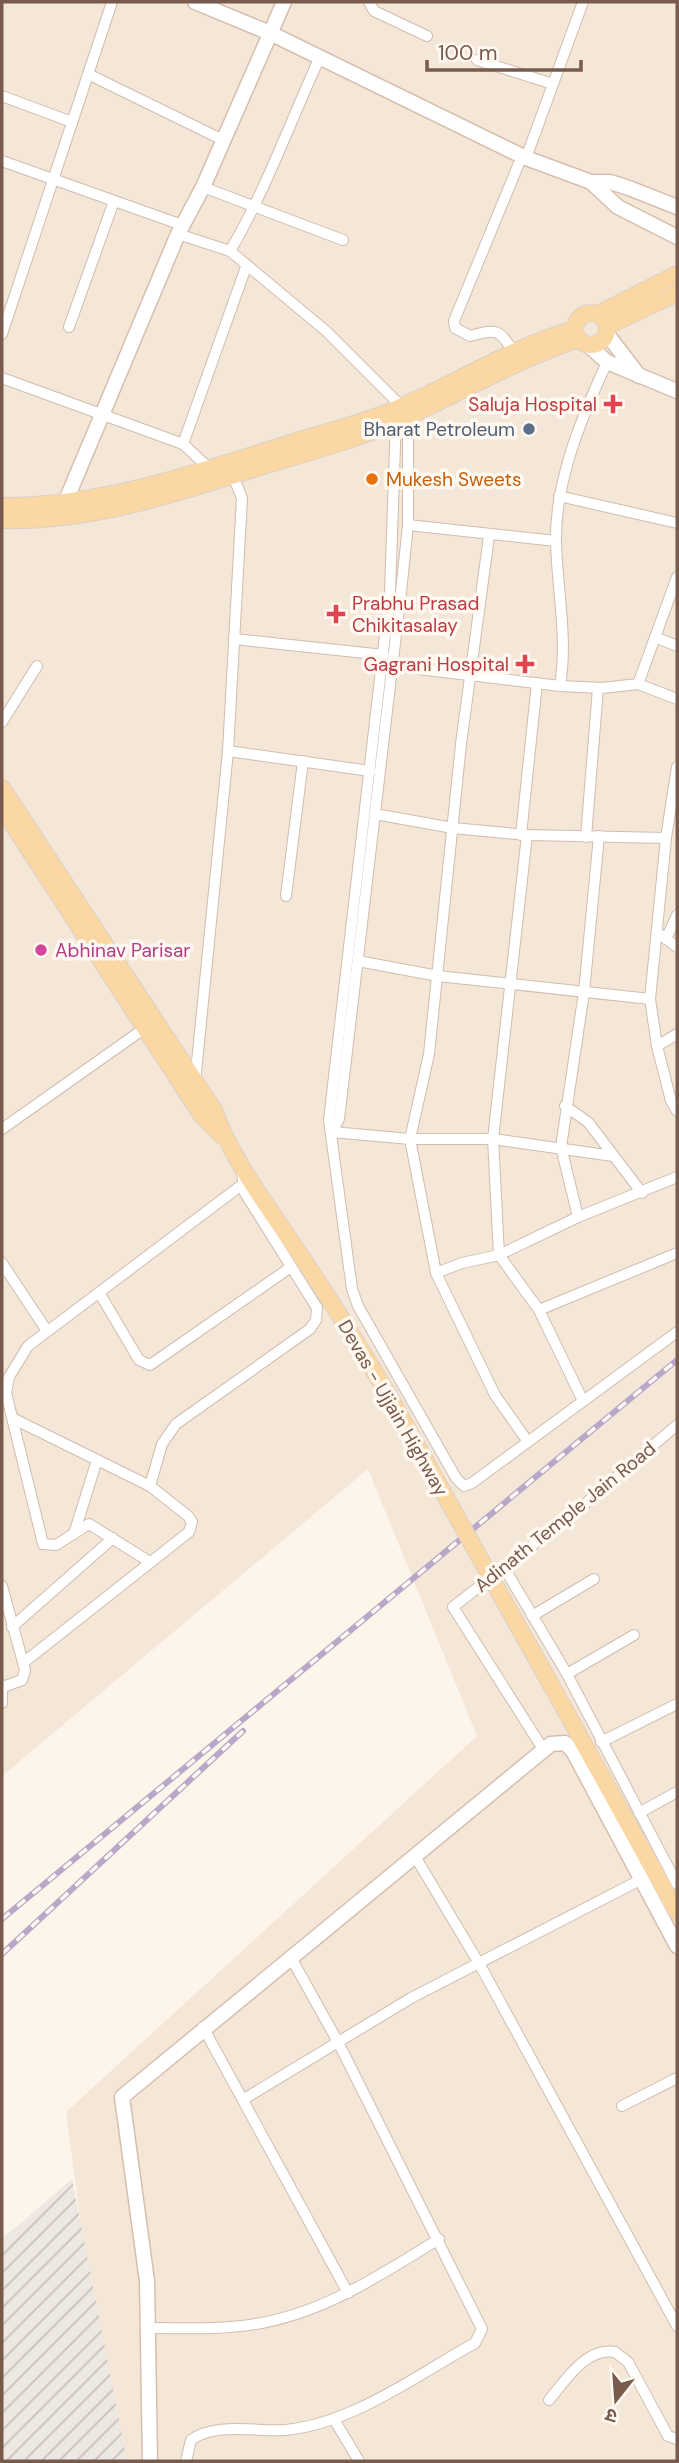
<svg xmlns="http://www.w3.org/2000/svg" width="679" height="2463" font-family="'DM Sans','Noto Sans Devanagari',sans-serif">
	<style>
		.residential { fill: #f5e7d8 }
		.industrial { fill: url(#industrial-furrows) }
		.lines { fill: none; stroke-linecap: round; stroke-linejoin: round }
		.street-casing { stroke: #cfbdae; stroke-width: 12 }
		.secondary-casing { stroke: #d5bfae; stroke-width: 17 }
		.primary-casing { stroke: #d9d1cd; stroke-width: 18 }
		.street { stroke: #fff; stroke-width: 10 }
		.secondary { stroke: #fff; stroke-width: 14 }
		.primary { stroke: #fbd8a3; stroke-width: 16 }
		.rail-casing { stroke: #b8a7c8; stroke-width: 6 }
		.rail { stroke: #fff9f1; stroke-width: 3.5; stroke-dasharray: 10; stroke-linecap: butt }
		.primary-bridge-casing { stroke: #d9d1cd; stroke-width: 18; stroke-linecap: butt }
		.primary-bridge { stroke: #fbd8a3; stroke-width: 16 }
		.health-dot { fill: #e0444e; stroke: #fff9f1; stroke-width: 2.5 }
		.service-dot { fill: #5c6f8a; stroke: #fff9f1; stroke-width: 2.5 }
		.food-dot { fill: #e8710a; stroke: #fff9f1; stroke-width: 2.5 }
		.hotel-dot { fill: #d1479c; stroke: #fff9f1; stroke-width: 2.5 }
		.labels { text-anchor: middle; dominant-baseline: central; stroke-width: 7; stroke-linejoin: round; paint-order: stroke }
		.health-label { font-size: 19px; fill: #be3a42; stroke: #fff9f1; text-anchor: end }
		.service-label { font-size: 19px; fill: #4e5e75; stroke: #fff9f1; text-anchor: end }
		.food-label { font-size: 19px; fill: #c56008; stroke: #fff9f1; text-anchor: start }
		.hotel-label { font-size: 19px; fill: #b23c85; stroke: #fff9f1; text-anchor: start }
		.street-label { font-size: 19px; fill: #785b4c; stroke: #fff9f1 }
	</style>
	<defs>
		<pattern id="industrial-furrows" width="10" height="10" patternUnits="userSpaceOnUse" patternTransform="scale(1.75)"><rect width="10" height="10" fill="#eee8e3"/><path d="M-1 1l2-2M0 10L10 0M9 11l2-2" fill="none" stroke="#c6bfba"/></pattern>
	</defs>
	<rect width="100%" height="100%" fill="#fdf5ea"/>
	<!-- residential -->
	<path class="residential" d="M2 2H677V2461H112L66 2112 477 1736 368 1469 2 1776Z"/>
	<!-- industrial -->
	<path class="industrial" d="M72 2179 127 2461H2V2239Z"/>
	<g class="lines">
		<defs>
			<g id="street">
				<path d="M369 2 374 11 427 36"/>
				<path d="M477 60 553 84"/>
				<path d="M88 74 223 140"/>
				<path d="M2 96 72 122"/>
				<path d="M526 158 583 2"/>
				<path d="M2 161 182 225"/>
				<path d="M203 187 343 240"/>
				<path d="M178 234 230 251 326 331 396 401 405 405 408 415V525L401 592 339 1119 332 1132"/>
				<path d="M230 251C266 190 290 122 320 57"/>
				<path d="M69 327 114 201"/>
				<path d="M2 334 112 2"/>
				<path d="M514 352C498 328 497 329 470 336L455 328 454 321 522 156"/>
				<path d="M2 378 183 444 209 468"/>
				<path d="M396 417 390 592 329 1120 352 1289 358 1306 456 1478 464 1486 472 1483 677 1332"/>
				<path d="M183 444 246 267"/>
				<path d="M559 496 677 523"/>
				<path d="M408 525 556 541"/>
				<path d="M489 536 461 744 429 1054 410 1139 436 1273 495 1395 528 1442"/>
				<path d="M655 637 677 646"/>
				<path d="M234 639 384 655"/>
				<path d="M393 666 560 686 602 688 638 684 677 699"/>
				<path d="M638 684 677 577"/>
				<path d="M560 686C568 637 557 590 556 541 555 480 582 417 607 362"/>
				<path d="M2 722 37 666"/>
				<path d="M228 751 370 771"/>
				<path d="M677 767 666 838 650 999 657 1046 671 1101 677 1111"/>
				<path d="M375 814 453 828 527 835 666 838"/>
				<path d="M521 835 537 683"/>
				<path d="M527 835 493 1139 499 1255 539 1310 583 1401"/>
				<path d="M586 837 598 688"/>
				<path d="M286 896 303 761"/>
				<path d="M661 935 677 947"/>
				<path d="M666 939 677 915"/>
				<path d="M358 961 438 976 650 999"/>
				<path d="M657 1046 677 1034"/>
				<path d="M195 1082 228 751 242 498 233 476"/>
				<path d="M565 1106 588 1122 642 1193"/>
				<path d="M2 1129 145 1028"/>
				<path d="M332 1132 410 1139H493L613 1156"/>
				<path d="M578 1217 561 1147 584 992 599 836"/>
				<path d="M2 1263 47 1331"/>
				<path d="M436 1273 462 1263 499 1255 578 1217 677 1177"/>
				<path d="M100 1294 139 1360 150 1365 291 1267"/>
				<path d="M539 1310 677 1253"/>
				<path d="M14 1419 150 1486"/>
				<path d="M74 1534 97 1460"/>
				<path d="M150 1562 89 1524 56 1545 43 1544 6 1393 9 1377 28 1346 243 1184"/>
				<path d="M505 1569 567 1674 677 1884"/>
				<path d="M2 1586 25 1670 22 1680 3 1687"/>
				<path d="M532 1616 594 1579"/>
				<path d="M12 1627 113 1538"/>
				<path d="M23 1663 189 1532 192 1522 188 1516 150 1486 162 1444 176 1424 310 1329 316 1320 317 1308 245 1193 242 1173"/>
				<path d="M567 1674 634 1635"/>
				<path d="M2 1685V1703"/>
				<path d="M601 1742 677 1704"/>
				<path d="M543 1749 453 1607 579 1509 677 1425"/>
				<path d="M639 1813 677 1792"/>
				<path d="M416 1858 480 1965 677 2326"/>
				<path d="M203 2027 348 2293"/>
				<path d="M244 2099 411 1998 640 1880"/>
				<path d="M622 2106 677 2078"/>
				<path d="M150 2328C185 2328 221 2330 256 2324 324 2313 382 2274 439 2239"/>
				<path d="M549 2400C565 2381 586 2347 615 2352L628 2362 668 2436 677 2439"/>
				<path d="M335 2421 359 2461"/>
				<path d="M186 2461 191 2440C215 2422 257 2432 285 2430 352 2424 417 2375 475 2343L482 2329 338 2042 290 1956"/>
			</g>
			<g id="secondary">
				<path d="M195 2 270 33 526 158 591 182H610L629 188 677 207"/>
				<path d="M591 182 618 207 677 237"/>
				<path d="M607 334 639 376"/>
				<path d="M588 345 607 362 677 391"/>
				<path d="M62 510 178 234 203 187 284 2"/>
				<path d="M150 2461 147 2281 122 2097 551 1744 565 1743 573 1751 677 1946"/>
			</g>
			<g id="primary">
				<circle cx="591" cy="329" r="16"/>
				<path d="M598 314 677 274"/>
				<path d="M608 326 677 293"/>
				<path d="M2 506C101 506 197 473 290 443 325 432 363 423 396 409 456 383 512 347 575 329"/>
				<path d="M2 520C91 523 176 493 260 467 305 453 353 441 396 422 457 395 515 360 579 339"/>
				<path d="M2 788 214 1110C233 1162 268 1206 299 1253 330 1299 359 1346 388 1394"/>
				<path d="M2 808 202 1116 221 1135"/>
				<path d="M550 1683 677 1912"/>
			</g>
		</defs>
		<!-- street casing -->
		<use href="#street" class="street-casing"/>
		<!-- secondary casing -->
		<use href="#secondary" class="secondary-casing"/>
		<!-- primary casing -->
		<use href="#primary" class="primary-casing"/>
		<!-- street -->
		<use href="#street" class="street"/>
		<!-- secondary -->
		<use href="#secondary" class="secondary"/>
		<!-- primary -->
		<use href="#primary" class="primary"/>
		<defs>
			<g id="rail">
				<path d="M2 1919 677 1360"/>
				<path d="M2 1954 243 1731"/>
			</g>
		</defs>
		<!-- rail casing -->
		<use href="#rail" class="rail-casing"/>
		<!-- rail -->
		<use href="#rail" class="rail"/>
		<defs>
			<path id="primary-bridge" d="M388 1394 550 1683"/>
		</defs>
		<!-- primary-bridge casing -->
		<use href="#primary-bridge" class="primary-bridge-casing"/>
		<!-- primary-bridge -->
		<use href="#primary-bridge" class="primary-bridge"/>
	</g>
	<!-- markers -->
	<g class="health-dot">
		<path d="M609.5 393.5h7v7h7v7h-7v7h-7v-7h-7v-7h7z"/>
		<path d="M332.5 603.5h7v7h7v7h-7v7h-7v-7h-7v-7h7z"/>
		<path d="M521.5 653.5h7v7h7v7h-7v7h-7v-7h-7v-7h7z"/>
	</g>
	<circle class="service-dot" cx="529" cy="429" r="7"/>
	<circle class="food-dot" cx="372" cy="479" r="7"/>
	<circle class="hotel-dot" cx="41" cy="950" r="7"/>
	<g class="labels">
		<!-- health labels -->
		<g class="health-label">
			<text x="597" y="404">Saluja Hospital</text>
			<text x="352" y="603" text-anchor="start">Prabhu Prasad<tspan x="352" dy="22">Chikitasalay</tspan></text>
			<text x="509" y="664">Gagrani Hospital</text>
		</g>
		<!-- service labels -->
		<g class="service-label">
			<text x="515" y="429">Bharat Petroleum</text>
		</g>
		<!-- food labels -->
		<g class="food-label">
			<text x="386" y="479">Mukesh Sweets</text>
		</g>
		<!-- hotel labels -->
		<g class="hotel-label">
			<text x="55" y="950">Abhinav Parisar</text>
		</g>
		<!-- street labels -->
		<g class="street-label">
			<text transform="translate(393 1408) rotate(60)">Devas - Ujjain Highway</text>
			<text transform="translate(565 1517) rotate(-39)">Adinath Temple Jain Road</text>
		</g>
	</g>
	<!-- border -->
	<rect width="679" height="2463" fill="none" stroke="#785b4c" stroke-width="7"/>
	<!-- north arrow -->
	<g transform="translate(616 2400) rotate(197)" stroke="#fff9f1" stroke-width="5" paint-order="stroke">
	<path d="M0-5L12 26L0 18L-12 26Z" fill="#785b4c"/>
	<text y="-10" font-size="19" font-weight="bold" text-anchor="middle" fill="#785b4c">उ</text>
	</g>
	<!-- scale -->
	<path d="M427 60v10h154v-10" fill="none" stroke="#785b4c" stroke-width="3.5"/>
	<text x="438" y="60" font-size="21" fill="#785b4c" stroke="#fff9f1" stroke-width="5" paint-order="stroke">100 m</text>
</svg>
